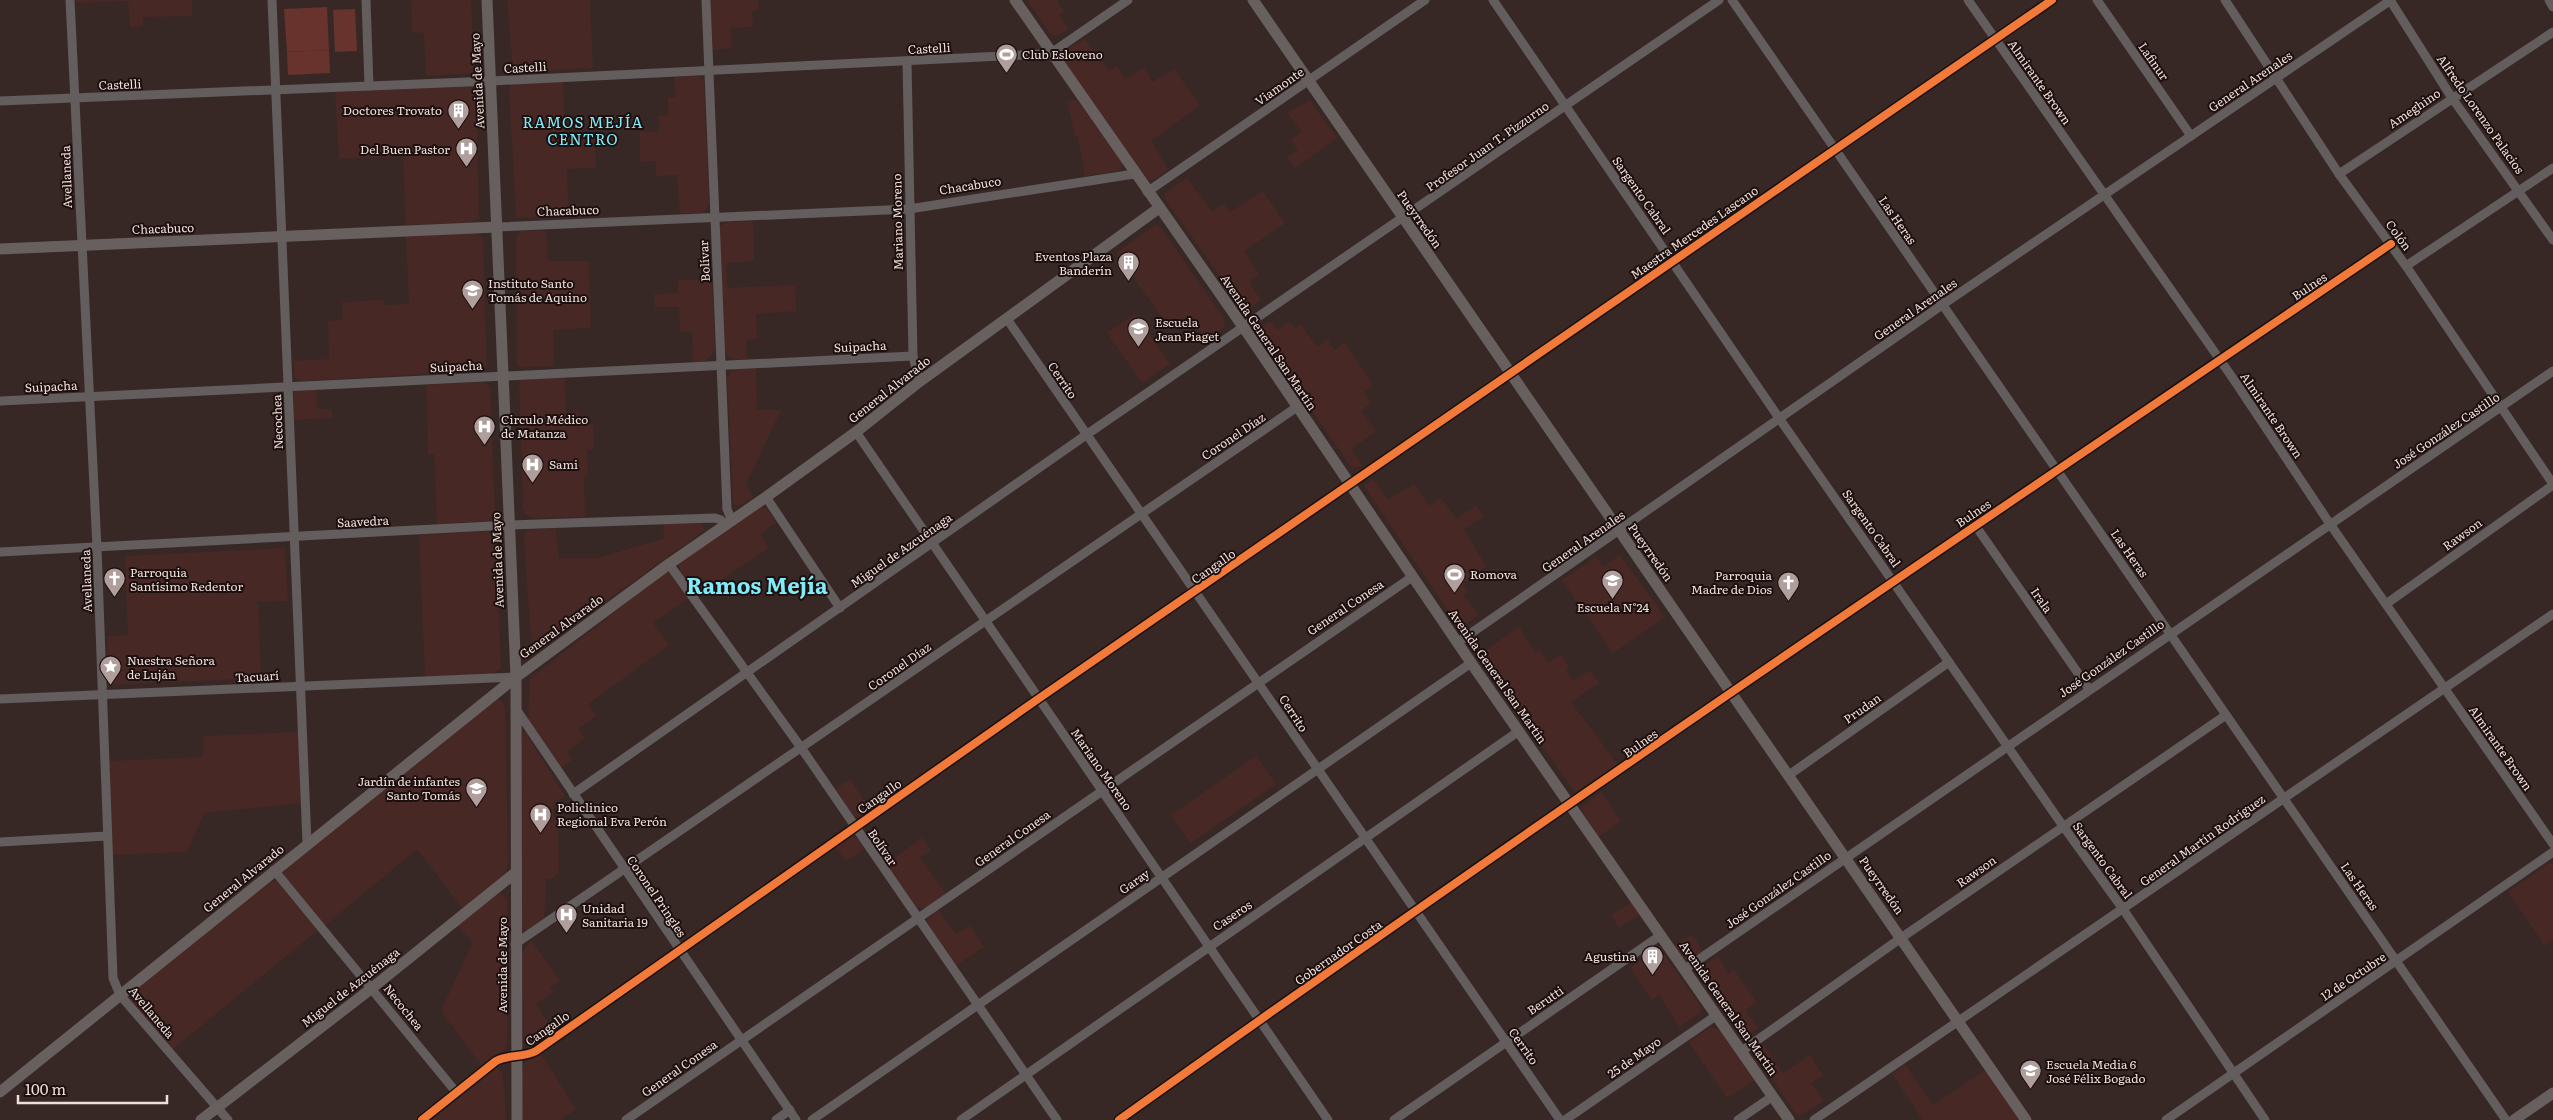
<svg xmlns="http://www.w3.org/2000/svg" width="2553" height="1120" font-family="Literata,serif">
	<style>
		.built { fill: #472824 }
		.green { fill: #68322d }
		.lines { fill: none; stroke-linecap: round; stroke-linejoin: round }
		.street { stroke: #635d5d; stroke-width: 9 }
		.secondary { stroke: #67605f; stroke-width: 11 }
		.cycleway-casing { stroke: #1c100f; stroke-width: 11 }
		.cycleway { stroke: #f17a3a; stroke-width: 8 }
		.labels { text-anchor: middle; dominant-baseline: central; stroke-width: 4; stroke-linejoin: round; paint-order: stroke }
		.street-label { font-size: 12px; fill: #f0dedb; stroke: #1c100f }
		.poi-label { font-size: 12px; fill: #f0dedb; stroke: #1c100f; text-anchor: start }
		.quarter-label { font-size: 15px; letter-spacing: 1px; fill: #81ebf9; stroke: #1c100f }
		.town-label { font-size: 22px; font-weight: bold; fill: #81ebf9; stroke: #1c100f }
	</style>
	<rect width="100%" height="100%" fill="#372826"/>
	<!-- built -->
	<g class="built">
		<path d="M76 0H192V16L143 17V26L130 27 128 1 76 3Z"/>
		<path d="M411 0H471L474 68 472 73 426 76 424 33 412 32Z"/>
		<path d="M507 0H590L593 68 518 72 513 70Z"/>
		<path d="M710 0H758L759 10 752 11 753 27 731 28V48L713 50Z"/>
		<path d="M1027 0H1056L1064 11 1059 15 1069 29 1056 36 1051 35Z"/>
		<path d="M1085 39 1109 71 1117 66 1125 79 1144 68 1153 82 1174 69 1200 105 1151 141 1168 169 1153 180H1146L1059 58 1058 52Z"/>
		<path d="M693 76 701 77 704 83 709 203 705 211 701 213H680L677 175 656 176V161L640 162V132L659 131V116H668V98H675L674 77Z"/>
		<path d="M563 80 565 133H595L596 168 567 169 569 217 518 218 516 216 509 88 512 83Z"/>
		<path d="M466 85 474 89 476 93 479 218 471 222 406 225 403 156 339 159 335 92Z"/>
		<path d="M1077 100 1122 161 1123 165 1119 171 1085 176 1078 136H1075L1067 101Z"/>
		<path d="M1310 101 1337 138 1295 168 1287 157 1298 150 1291 140 1302 131 1287 112Z"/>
		<path d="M1187 178 1212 211 1224 204 1230 212 1263 191 1285 223 1244 251 1259 274 1249 282 1261 300 1249 308 1243 309 1165 199V193Z"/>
		<path d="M753 221 754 261 726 263 727 288 795 285 796 311 756 314 757 339 746 340 747 359H733L729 357 724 350 719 231 720 226 729 222Z"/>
		<path d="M1155 225 1161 228 1225 320 1224 327 1205 340 1189 316 1169 327 1116 253Z"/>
		<path d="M521 231H546L548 261H589L591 328 553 330 554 366 520 367 517 365 516 235Z"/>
		<path d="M476 232 483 239 487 366 477 371 302 381 294 377 293 361 329 359 328 321 343 320 342 302 384 300 385 305 409 304 406 235Z"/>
		<path d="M712 279 715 351 704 362H693L692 332H680L679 307H655L654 294 678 293V280Z"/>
		<path d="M1135 314 1170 364 1142 383 1107 333Z"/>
		<path d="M1270 321 1277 330 1290 321 1295 328 1301 324 1317 347 1327 339 1335 350 1345 342 1373 385 1364 392 1371 403 1361 411 1376 431 1351 449 1363 466 1352 468 1257 333 1258 329Z"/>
		<path d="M756 366 757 410H781L746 484 753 497 738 506 733 503 727 377 734 368Z"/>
		<path d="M565 375 566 412H579V424H593L594 449 587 450 588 475 584 476 585 517 535 518 526 515 523 508 519 382 522 378Z"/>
		<path d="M481 382 488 385 490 389 495 513 488 521 437 524 434 454H428L426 385Z"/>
		<path d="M317 389V409H332V418L294 420V393L297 390Z"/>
		<path d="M1373 479 1388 500 1414 484 1429 506 1441 498 1456 519 1476 505 1483 516 1464 530 1486 566 1463 583 1468 591 1463 595 1479 615 1463 626 1457 624 1366 489 1365 485Z"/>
		<path d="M760 506 768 510 776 523 760 534 769 548 697 596 680 572 679 564Z"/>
		<path d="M664 524H702L705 530 532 653V656L524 538 526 530 556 528 559 558H597L663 539Z"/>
		<path d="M487 531 494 536 496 540 501 668 490 675 425 676 419 535Z"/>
		<path d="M285 548 288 601 258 602 261 678 110 685 107 636 128 635 125 556Z"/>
		<path d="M1620 555 1665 617 1613 653 1562 580 1596 557 1603 567Z"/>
		<path d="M670 572 689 598 653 623 669 645 588 704 596 716 578 729 585 738 567 751 572 760 557 770 531 726 528 717 530 679 665 573Z"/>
		<path d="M1519 627 1536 653 1539 650 1548 663 1561 654 1569 667 1566 670 1573 681 1590 670 1599 683 1571 702 1618 765 1577 791H1574L1478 656Z"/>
		<path d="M496 699 503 702 505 709 508 865 503 879 463 909 417 849 323 927 283 877 285 868 430 754Z"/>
		<path d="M298 732 302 803 204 813 187 852 112 855 108 761 203 757V736Z"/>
		<path d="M525 732 565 796 553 804V817L557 818 558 821 559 872 551 879H546L544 922 526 931 522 928V734Z"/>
		<path d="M1256 756 1276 784 1191 843 1171 815Z"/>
		<path d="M850 779 871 811 862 817 854 816 836 789Z"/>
		<path d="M1601 792 1621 821 1598 837 1581 808Z"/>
		<path d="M849 836 857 838 864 849 846 861 835 846Z"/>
		<path d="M922 838 931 850 920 858 946 894 928 907 920 908 916 907 886 864Z"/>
		<path d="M2548 864H2553V940L2545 946 2508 892Z"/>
		<path d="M270 880 279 882 318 930 172 1050 131 1001 133 991Z"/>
		<path d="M498 894H503L507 900V1042L505 1049 481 1065 441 1011 473 942 457 926Z"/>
		<path d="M1633 901 1642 913 1619 928 1611 915Z"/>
		<path d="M938 910 956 934 970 926 984 947 956 965 926 921Z"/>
		<path d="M1692 934 1703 951 1685 961 1672 947Z"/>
		<path d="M531 941 560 980 550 988 553 992 536 1004 553 1031 529 1046 524 1043 522 952Z"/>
		<path d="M1655 951 1662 952 1701 1007 1700 1013 1679 1027 1659 995 1652 1000 1630 968Z"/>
		<path d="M1718 956 1728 973 1734 970 1757 1003 1745 1010 1758 1028 1748 1035 1740 1033 1699 974V970Z"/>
		<path d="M1711 1027 1721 1030 1755 1080 1727 1098 1689 1042Z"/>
		<path d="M1764 1045 1783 1073 1810 1055 1823 1075 1811 1083 1824 1101 1800 1116 1796 1115 1755 1053Z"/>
		<path d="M540 1053 576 1109 560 1120H521V1068L528 1060Z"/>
		<path d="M1905 1065 1933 1105 1987 1069 2021 1120H1923L1892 1074Z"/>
		<path d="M497 1068 503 1074 506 1120H431Z"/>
	</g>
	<!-- green -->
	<g class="green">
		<path d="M327 7 329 50 287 52 284 9Z"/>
		<path d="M355 9 357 51 335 52 333 10Z"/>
		<path d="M329 50 330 73 288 75 287 52Z"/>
	</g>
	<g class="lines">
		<!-- street -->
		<g class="street">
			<path d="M70 0 97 548 113 978 120 995 228 1120"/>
			<path d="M272 0 307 843"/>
			<path d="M366 0 369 86"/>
			<path d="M706 0 727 509 732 521"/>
			<path d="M1493 0 1779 418 2063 826 2123 909 2265 1120"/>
			<path d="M1732 0 2506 1120"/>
			<path d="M1968 0 2232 377 2330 524 2553 844"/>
			<path d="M2097 0 2191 136"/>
			<path d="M2225 0 2339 174 2406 266 2553 484"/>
			<path d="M2390 0 2452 98 2553 240"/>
			<path d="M2549 0 2553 7"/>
			<path d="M907 62 913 356 919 382"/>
			<path d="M0 101 492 81 1042 54 1051 53 1060 47 1128 0"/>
			<path d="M2339 174 2553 32"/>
			<path d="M1147 192 1425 0"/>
			<path d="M497 227 909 209 1134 174"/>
			<path d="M2406 266 2553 168"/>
			<path d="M1007 319 1560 1120"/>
			<path d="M0 401 913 356"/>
			<path d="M856 432 1328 1120"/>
			<path d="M766 497 840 608"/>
			<path d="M1975 525 2089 689"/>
			<path d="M0 552 510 525 715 518 721 520 724 526"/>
			<path d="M669 564 802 749 1057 1120"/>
			<path d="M2386 604 2553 485"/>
			<path d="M1457 643 1942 305 2391 0"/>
			<path d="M0 699 516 677"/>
			<path d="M516 709 796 1120"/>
			<path d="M1789 775 1949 662"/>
			<path d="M573 794 1086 435 1719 0"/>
			<path d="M0 842 107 836"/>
			<path d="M274 870 456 1092"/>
			<path d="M515 944 1297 407"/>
			<path d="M1685 969 2553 371"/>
			<path d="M1742 1051 1901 938 2226 715"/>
			<path d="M422 1120 496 1061C509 1054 523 1058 536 1051L1038 699 2052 0"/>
			<path d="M626 1120 1412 577"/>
			<path d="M776 1120 790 1110"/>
			<path d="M812 1120 1471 663"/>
			<path d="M961 1120 1519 731"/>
			<path d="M1119 1120C1538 821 1964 533 2391 244"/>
			<path d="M1394 1120 1661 935"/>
			<path d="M1565 1120 1717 1015"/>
			<path d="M1738 1120 1773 1096"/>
			<path d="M1814 1120 2553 614"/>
			<path d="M2166 1120 2553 852"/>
		</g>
		<!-- secondary -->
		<g class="secondary">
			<path d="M487 0 516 677 517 1120"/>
			<path d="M1015 0 1244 328 1476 670 1789 1120"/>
			<path d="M1253 0 2026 1120"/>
			<path d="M0 249 497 227"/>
			<path d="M0 1092 516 677 669 564 766 497 856 432 919 382 1159 208"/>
			<path d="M201 1120 372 988 515 873"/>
			<path d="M2514 1120 2553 1093"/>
		</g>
		<defs>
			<g id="cycleway">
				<path d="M422 1120 496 1061C509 1054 523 1058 536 1051L1038 699 2052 0"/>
				<path d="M1119 1120C1538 821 1964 533 2391 244"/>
			</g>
		</defs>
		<!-- cycleway casing -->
		<use href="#cycleway" class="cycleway-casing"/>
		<!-- cycleway -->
		<use href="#cycleway" class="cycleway"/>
	</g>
	<!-- icons -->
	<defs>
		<symbol id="stadium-pin" viewBox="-11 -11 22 30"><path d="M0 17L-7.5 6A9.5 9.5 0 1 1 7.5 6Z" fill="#af9e9c" stroke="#1c100f"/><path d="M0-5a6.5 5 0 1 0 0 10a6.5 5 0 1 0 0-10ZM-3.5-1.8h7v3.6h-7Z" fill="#fff"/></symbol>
		<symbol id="building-pin" viewBox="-11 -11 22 30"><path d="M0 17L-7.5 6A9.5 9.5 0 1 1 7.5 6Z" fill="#af9e9c" stroke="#1c100f"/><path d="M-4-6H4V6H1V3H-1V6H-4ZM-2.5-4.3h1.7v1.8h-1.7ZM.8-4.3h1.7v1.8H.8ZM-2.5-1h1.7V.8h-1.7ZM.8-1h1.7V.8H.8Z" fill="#fff"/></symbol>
		<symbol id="hospital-pin" viewBox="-11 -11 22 30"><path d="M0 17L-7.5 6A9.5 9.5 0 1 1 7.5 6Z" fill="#af9e9c" stroke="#1c100f"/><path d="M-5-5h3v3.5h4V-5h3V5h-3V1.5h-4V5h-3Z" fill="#fff"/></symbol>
		<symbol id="school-pin" viewBox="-11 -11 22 30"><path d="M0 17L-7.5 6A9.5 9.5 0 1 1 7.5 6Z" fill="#af9e9c" stroke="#1c100f"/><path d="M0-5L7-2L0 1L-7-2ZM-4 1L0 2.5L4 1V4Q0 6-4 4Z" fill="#fff"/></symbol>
		<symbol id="church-pin" viewBox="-11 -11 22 30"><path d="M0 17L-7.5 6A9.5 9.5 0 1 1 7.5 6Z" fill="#af9e9c" stroke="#1c100f"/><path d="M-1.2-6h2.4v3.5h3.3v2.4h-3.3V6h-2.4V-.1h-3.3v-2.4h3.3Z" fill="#fff"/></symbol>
		<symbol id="sight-pin" viewBox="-11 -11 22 30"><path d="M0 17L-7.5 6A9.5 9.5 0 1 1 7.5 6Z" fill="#af9e9c" stroke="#1c100f"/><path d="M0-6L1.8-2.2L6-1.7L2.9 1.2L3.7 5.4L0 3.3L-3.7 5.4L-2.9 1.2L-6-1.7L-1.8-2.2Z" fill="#fff"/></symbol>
	</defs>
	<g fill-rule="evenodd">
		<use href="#stadium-pin" x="994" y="42" width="25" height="34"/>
		<use href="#building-pin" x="446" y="98" width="25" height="34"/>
		<use href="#hospital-pin" x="454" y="136" width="25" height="34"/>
		<use href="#building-pin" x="1116" y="250" width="25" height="34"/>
		<use href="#school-pin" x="460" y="278" width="25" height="34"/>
		<use href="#school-pin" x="1126" y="316" width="25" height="34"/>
		<use href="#hospital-pin" x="472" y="414" width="25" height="34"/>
		<use href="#hospital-pin" x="520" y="452" width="25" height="34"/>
		<use href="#stadium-pin" x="1442" y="562" width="25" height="34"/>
		<use href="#church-pin" x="102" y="566" width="25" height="34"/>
		<use href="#school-pin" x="1600" y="568" width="25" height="34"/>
		<use href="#church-pin" x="1776" y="570" width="25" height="34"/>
		<use href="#sight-pin" x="98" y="654" width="25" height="34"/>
		<use href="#school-pin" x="464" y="776" width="25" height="34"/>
		<use href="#hospital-pin" x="528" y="802" width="25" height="34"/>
		<use href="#hospital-pin" x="554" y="902" width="25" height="34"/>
		<use href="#building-pin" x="1640" y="944" width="25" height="34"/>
		<use href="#school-pin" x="2018" y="1058" width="25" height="34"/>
	</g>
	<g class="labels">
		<!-- street labels -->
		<g class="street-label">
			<text transform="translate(929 48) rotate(-3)">Castelli</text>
			<text transform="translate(2154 61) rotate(55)">Lafinur</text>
			<text transform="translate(525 67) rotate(-3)">Castelli</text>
			<text transform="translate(477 81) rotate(-93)">Avenida de Mayo</text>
			<text transform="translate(2250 81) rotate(-34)">General Arenales</text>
			<text transform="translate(2040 82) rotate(55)">Almirante Brown</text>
			<text transform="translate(120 84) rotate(-2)">Castelli</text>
			<text transform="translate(1279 86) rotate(-35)">Viamonte</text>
			<text transform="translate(2414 108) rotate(-34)">Ameghino</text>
			<text transform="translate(2481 114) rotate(55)">Alfredo Lorenzo Palacios</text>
			<text transform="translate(1487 146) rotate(-35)">Profesor Juan T. Pizzurno</text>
			<text transform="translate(66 177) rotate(-92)">Avellaneda</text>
			<text transform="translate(970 185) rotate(-9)">Chacabuco</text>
			<text transform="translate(1642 195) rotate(55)">Sargento Cabral</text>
			<text transform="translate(568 210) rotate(-2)">Chacabuco</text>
			<text transform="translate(1420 219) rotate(55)">Pueyrredón</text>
			<text transform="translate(1898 220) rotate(55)">Las Heras</text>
			<text transform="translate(897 222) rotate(-91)">Mariano Moreno</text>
			<text transform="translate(163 228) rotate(-2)">Chacabuco</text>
			<text transform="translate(1694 232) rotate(-35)">Maestra Mercedes Lascano</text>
			<text transform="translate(2399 235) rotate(54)">Colón</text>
			<text transform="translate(704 261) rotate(-93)">Bolívar</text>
			<text transform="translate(2309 286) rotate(-34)">Bulnes</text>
			<text transform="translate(1915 309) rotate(-35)">General Arenales</text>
			<text transform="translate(1269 342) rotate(56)">Avenida General San Martín</text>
			<text transform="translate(860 346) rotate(-3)">Suipacha</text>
			<text transform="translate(456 366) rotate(-3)">Suipacha</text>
			<text transform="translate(1063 380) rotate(56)">Cerrito</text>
			<text transform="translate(51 386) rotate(-3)">Suipacha</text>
			<text transform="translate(889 389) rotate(-38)">General Alvarado</text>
			<text transform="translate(2272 415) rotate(56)">Almirante Brown</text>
			<text transform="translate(277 422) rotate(-92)">Necochea</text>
			<text transform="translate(2446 430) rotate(-34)">José González Castillo</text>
			<text transform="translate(1233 436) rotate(-34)">Coronel Díaz</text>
			<text transform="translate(1973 513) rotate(-34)">Bulnes</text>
			<text transform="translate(363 521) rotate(-3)">Saavedra</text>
			<text transform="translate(1872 528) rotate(55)">Sargento Cabral</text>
			<text transform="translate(2462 534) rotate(-36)">Rawson</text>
			<text transform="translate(1583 541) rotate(-35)">General Arenales</text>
			<text transform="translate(901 550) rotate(-35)">Miguel de Azcuénaga</text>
			<text transform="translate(1651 552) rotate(55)">Pueyrredón</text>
			<text transform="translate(2130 553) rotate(55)">Las Heras</text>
			<text transform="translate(497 560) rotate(-92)">Avenida de Mayo</text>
			<text transform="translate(1213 566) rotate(-35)">Cangallo</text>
			<text transform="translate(86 581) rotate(-92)">Avellaneda</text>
			<text transform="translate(2042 600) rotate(55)">Irala</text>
			<text transform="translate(1345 607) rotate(-34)">General Conesa</text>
			<text transform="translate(561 626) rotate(-36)">General Alvarado</text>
			<text transform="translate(2111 658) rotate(-35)">José González Castillo</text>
			<text transform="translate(899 666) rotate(-35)">Coronel Díaz</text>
			<text transform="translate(257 676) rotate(-3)">Tacuarí</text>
			<text transform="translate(1498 676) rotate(55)">Avenida General San Martín</text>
			<text transform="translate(1862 708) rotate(-35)">Prudan</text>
			<text transform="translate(1294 713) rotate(57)">Cerrito</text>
			<text transform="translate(1640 743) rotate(-35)">Bulnes</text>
			<text transform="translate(2501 748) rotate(55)">Almirante Brown</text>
			<text transform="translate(1102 769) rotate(55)">Mariano Moreno</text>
			<text transform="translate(879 796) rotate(-35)">Cangallo</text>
			<text transform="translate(1012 838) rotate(-35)">General Conesa</text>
			<text transform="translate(2202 840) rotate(-35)">General Martín Rodríguez</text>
			<text transform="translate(883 847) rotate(56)">Bolívar</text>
			<text transform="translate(2103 860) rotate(54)">Sargento Cabral</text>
			<text transform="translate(1976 871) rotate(-35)">Rawson</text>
			<text transform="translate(243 878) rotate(-39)">General Alvarado</text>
			<text transform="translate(1134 881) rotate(-35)">Garay</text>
			<text transform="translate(1882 885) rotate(55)">Pueyrredón</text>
			<text transform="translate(2360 886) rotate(55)">Las Heras</text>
			<text transform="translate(1778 889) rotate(-35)">José González Castillo</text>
			<text transform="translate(657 896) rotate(56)">Coronel Pringles</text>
			<text transform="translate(1232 915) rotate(-34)">Caseros</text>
			<text transform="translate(1338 952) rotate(-35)">Gobernador Costa</text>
			<text transform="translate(502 965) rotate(-90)">Avenida de Mayo</text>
			<text transform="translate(2353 976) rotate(-34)">12 de Octubre</text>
			<text transform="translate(350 987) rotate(-38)">Miguel de Azcuénaga</text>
			<text transform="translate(1545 1000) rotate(-34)">Berutti</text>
			<text transform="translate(404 1007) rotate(51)">Necochea</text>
			<text transform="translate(1729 1008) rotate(55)">Avenida General San Martín</text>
			<text transform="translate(152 1012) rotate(50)">Avellaneda</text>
			<text transform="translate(547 1028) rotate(-35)">Cangallo</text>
			<text transform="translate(1524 1046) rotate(55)">Cerrito</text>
			<text transform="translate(1634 1057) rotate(-35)">25 de Mayo</text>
			<text transform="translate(679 1068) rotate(-35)">General Conesa</text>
		</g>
		<!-- poi labels -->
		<g class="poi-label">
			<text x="1022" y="54">Club Esloveno</text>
			<text x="442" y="110" text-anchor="end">Doctores Trovato</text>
			<text x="450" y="149" text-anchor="end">Del Buen Pastor</text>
			<text x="1112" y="256" text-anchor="end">Eventos Plaza<tspan x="1112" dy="14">Banderín</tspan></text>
			<text x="488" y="283">Instituto Santo<tspan x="488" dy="14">Tomás de Aquino</tspan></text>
			<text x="1155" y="322">Escuela<tspan x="1155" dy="14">Jean Piaget</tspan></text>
			<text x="501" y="419">Circulo Médico<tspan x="501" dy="14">de Matanza</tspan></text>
			<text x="549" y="464">Sami</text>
			<text x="130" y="572">Parroquia<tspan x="130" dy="14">Santísimo Redentor</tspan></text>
			<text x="1470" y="574">Romova</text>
			<text x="1772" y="575" text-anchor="end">Parroquia<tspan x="1772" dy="14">Madre de Dios</tspan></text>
			<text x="1613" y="607" text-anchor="middle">Escuela N°24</text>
			<text x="127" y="660">Nuestra Señora<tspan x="127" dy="14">de Luján</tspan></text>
			<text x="460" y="781" text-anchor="end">Jardín de infantes<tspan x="460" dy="14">Santo Tomás</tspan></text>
			<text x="557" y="807">Policlinico<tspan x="557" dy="14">Regional Eva Perón</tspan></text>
			<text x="582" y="908">Unidad<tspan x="582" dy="14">Sanitaria 19</tspan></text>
			<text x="1636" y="956" text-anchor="end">Agustina</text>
			<text x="2046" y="1064">Escuela Media 6<tspan x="2046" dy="14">José Félix Bogado</tspan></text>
		</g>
		<!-- quarter labels -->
		<g class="quarter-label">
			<text x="583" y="121">RAMOS MEJÍA<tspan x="583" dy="17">CENTRO</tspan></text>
		</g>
		<!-- town labels -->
		<g class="town-label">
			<text x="757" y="584">Ramos Mejía</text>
		</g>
	</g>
	<!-- scale -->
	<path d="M18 1095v8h149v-8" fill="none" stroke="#f0dedb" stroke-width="2.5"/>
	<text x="25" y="1095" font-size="15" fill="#f0dedb" stroke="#1c100f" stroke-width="4" paint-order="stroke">100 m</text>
</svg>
